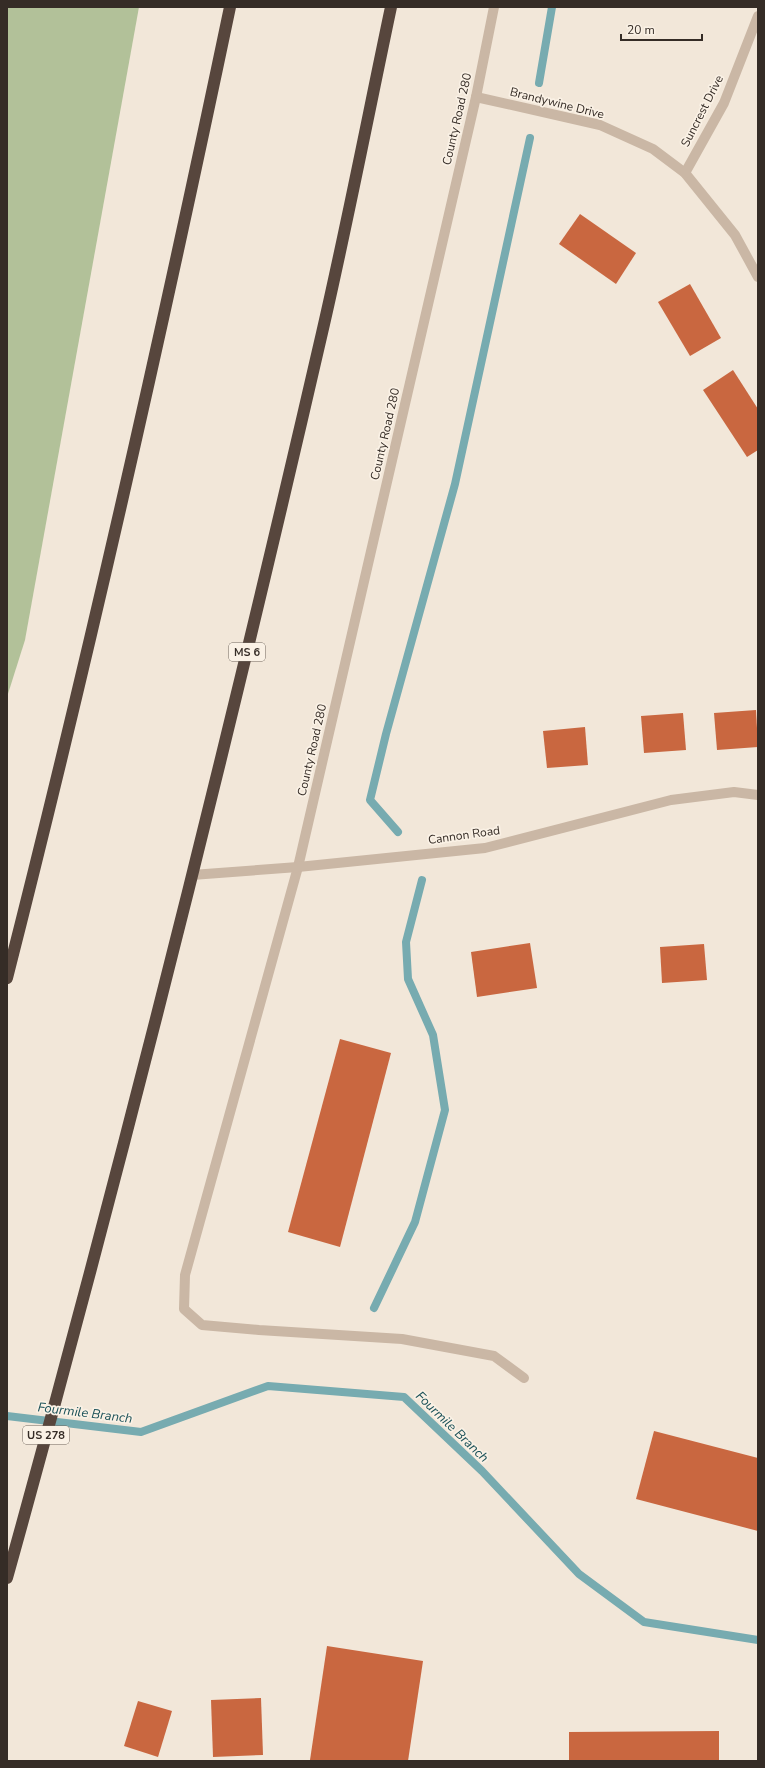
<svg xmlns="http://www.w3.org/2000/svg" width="765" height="1768" font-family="'Nunito Sans',sans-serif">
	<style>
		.green { fill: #b2c199 }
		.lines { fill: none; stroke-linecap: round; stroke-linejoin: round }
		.stream { stroke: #77abb0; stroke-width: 8 }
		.building { fill: #c96740 }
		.lane { stroke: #cab7a5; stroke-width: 10 }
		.street { stroke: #cab7a5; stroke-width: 10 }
		.highway { stroke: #57463d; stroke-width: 12 }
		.labels { text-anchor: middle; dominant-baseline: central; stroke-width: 3.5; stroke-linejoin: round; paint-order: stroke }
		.shield { fill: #faf1e5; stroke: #70675f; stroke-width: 1 }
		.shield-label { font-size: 11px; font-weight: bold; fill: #352c26 }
		.street-label { font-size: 12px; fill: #352c26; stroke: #faf1e5 }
		.water-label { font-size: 13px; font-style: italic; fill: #1b5158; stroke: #faf1e5 }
	</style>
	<rect width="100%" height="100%" fill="#f2e7d9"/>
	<!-- green -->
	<path class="green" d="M7 7H139L25 640 7 697Z"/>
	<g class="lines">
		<!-- stream -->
		<g class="stream">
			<path d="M539 83 552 7"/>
			<path d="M398 832 370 800 386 734 455 484 530 138"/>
			<path d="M374 1308 415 1222 445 1110 433 1035 408 979 406 942 422 880"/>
			<path d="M7 1416 141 1432 268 1386 404 1397 482 1471 579 1574 644 1622 758 1640"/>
		</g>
	</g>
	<!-- building -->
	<g class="building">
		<path d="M580 214 636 253 616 284 559 244Z"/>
		<path d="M690 284 721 338 690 356 658 302Z"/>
		<path d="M733 370 758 409V450L747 457 703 390Z"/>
		<path d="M756 710 758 747 717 750 714 713Z"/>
		<path d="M683 713 686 750 644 753 641 716Z"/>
		<path d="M585 727 588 765 547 768 543 731Z"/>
		<path d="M530 943 537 988 477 997 471 952Z"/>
		<path d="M704 944 707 980 662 983 660 947Z"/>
		<path d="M340 1039 391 1053 340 1247 288 1232Z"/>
		<path d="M654 1431 758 1458V1531L636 1499Z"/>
		<path d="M327 1646 423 1661 408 1761 310 1760Z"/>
		<path d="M261 1698 263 1755 213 1757 211 1700Z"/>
		<path d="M138 1701 172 1711 158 1757 124 1746Z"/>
		<path d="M719 1731V1761H569V1732Z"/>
	</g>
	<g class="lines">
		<!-- lane -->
		<path class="lane" d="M298 867 185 1275 184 1309 202 1325 259 1330 402 1339 494 1356 524 1378"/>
		<!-- street -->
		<g class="street">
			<path d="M476 97 600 125 653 149 685 173 735 235 758 277"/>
			<path d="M685 173 724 103 758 16"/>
			<path d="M298 867 476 97 494 7"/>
			<path d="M192 875 298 867 485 848 671 800 734 792 758 795"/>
		</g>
		<!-- highway -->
		<g class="highway">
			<path d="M7 978C89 656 162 332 230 7"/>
			<path d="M7 1578C122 1165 226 750 322 333 347 225 368 116 391 7"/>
		</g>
	</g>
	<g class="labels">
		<!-- shield labels -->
		<g class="shield">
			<rect x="229" y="643" width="36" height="18" rx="3"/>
			<rect x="23" y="1426" width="46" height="18" rx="3"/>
		</g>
		<g class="shield-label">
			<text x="247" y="652">MS 6</text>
			<text x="46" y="1435">US 278</text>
		</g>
		<!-- street labels -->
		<g class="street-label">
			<text transform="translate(557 103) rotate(14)">Brandywine Drive</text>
			<text transform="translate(702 111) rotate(-63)">Suncrest Drive</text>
			<text transform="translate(457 119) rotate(-77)">County Road 280</text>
			<text transform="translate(385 434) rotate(-77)">County Road 280</text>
			<text transform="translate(312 750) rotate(-77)">County Road 280</text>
			<text transform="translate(464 835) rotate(-8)">Cannon Road</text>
		</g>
		<!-- water labels -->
		<g class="water-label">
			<text transform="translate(85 1413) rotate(7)">Fourmile Branch</text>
			<text transform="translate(452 1427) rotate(44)">Fourmile Branch</text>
		</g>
	</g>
	<!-- border -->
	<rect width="765" height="1768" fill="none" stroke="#352c26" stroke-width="16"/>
	<!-- scale -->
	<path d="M621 34v6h81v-6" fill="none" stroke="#352c26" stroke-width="2"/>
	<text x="627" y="34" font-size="12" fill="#352c26" stroke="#faf1e5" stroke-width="3" paint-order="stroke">20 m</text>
</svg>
